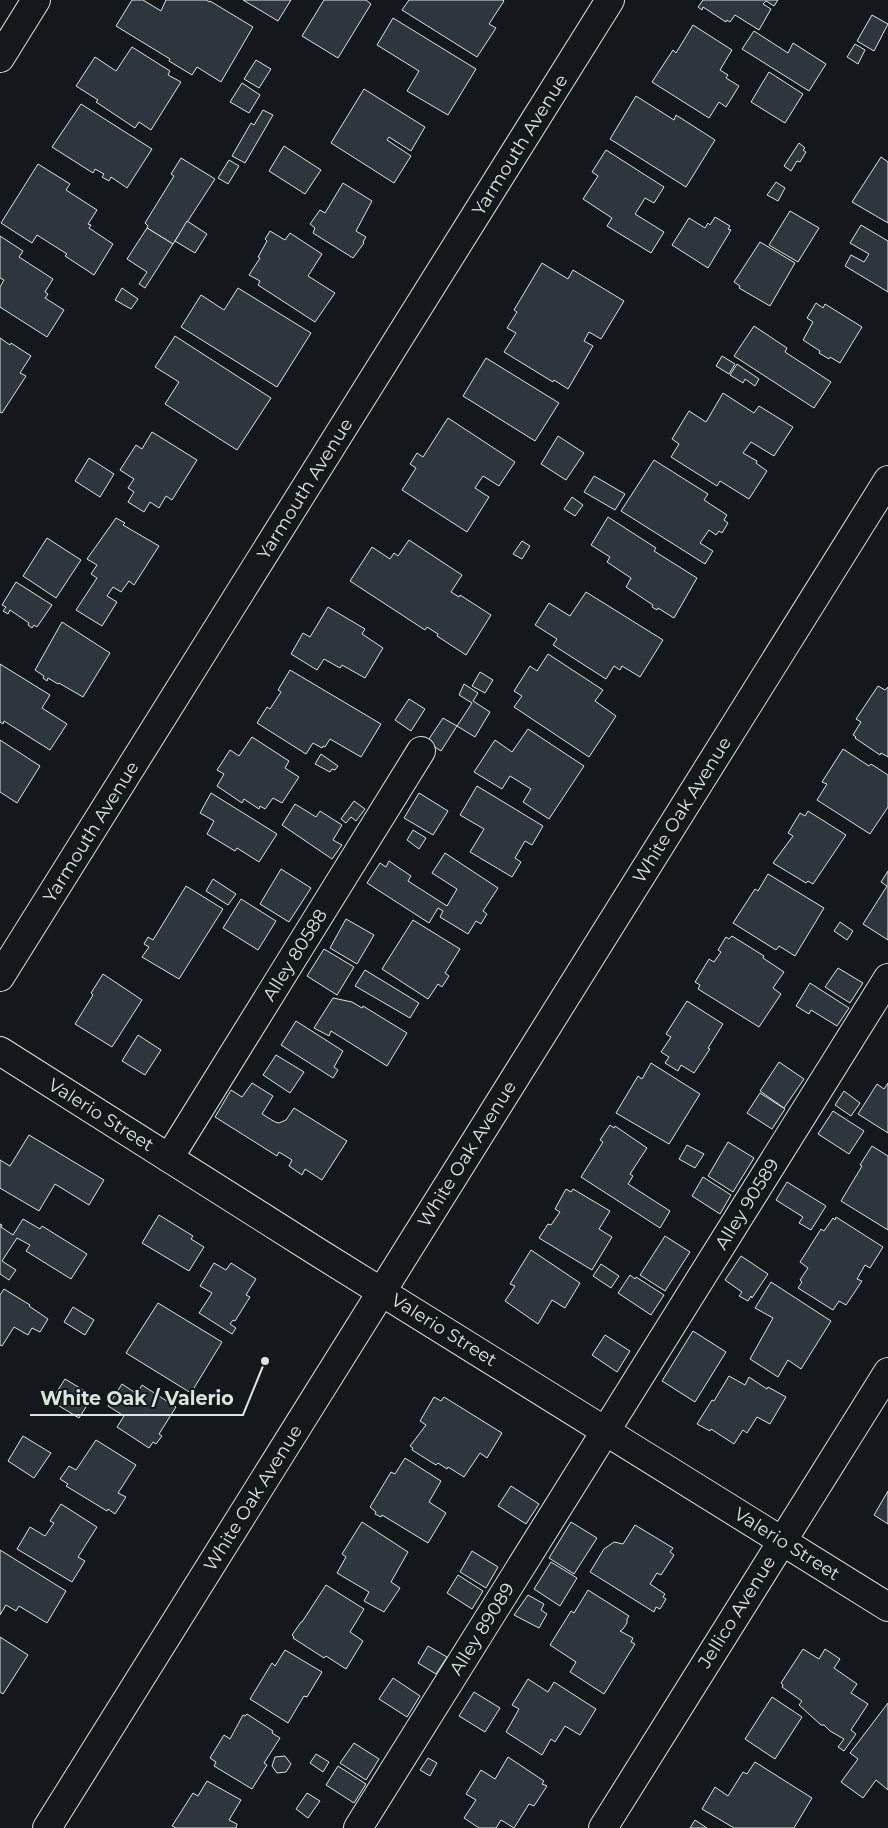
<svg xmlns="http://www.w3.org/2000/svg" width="888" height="1828" font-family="Montserrat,sans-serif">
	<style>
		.building { fill: #2c363c; stroke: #d8e6dc }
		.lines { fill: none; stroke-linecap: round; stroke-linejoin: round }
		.minor-casing { stroke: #d8e6dc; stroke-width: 30 }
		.major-casing { stroke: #d8e6dc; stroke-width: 30 }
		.minor { stroke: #14181c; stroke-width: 28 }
		.major { stroke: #14181c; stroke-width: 28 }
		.labels { text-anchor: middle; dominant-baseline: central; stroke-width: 4; stroke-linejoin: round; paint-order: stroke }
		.street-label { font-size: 18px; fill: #d8e6dc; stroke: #14181c }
		.leader { fill: none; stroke: #d8e6dc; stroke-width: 2 }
		.callout-dot { fill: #d8e6dc; stroke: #14181c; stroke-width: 2 }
		.callout-label { font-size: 19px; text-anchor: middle; font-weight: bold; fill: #d8e6dc; stroke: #14181c; stroke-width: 4; stroke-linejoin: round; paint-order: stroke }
	</style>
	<rect width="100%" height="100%" fill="#14181c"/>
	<!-- building -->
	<g class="building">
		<path d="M132 0H143L161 11 166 0H206L210 2V1L253 27 221 82 197 67 192 75 169 61 170 59 116 26Z"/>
		<path d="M243 0H291L278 21Z"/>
		<path d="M324 0H366L371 4 338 58 302 36Z"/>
		<path d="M409 0H503L504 1 489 24 496 28 477 57 402 10Z"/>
		<path d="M703 0H778L774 6 766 1 763 4 771 9 759 30 735 15 730 22 727 20 726 22 703 7 702 10 698 7Z"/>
		<path d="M872 15 888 24 874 51 857 41Z"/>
		<path d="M393 18 476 69 448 115 407 91 419 71 377 45Z"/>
		<path d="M693 25 732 50 720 70 728 75 726 78 739 86 726 107 719 102 709 118 652 82 673 50 676 53Z"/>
		<path d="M754 31 788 53 793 43 826 64 809 91 742 49Z"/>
		<path d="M855 44 865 50 858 64 847 57Z"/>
		<path d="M132 47 170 71 168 75 181 82 151 130 139 122 135 128 96 102 98 100 76 86 95 57 116 71Z"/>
		<path d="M256 60 271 69 259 88 244 79Z"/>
		<path d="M769 72 803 94 785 123 751 102Z"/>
		<path d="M242 83 260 95 249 113 230 102Z"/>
		<path d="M364 89 425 127 411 151 389 137 387 140 411 156 394 183 331 143Z"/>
		<path d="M636 96 674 120 676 115 715 140 686 187 610 139Z"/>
		<path d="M81 104 152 149 127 188 111 177 109 181 102 177 104 174 95 169 93 173 52 147Z"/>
		<path d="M263 110 273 115 245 163 232 156 251 123 254 125Z"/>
		<path d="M799 143 805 148 803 150 806 152 800 162 797 161 791 171 784 166Z"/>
		<path d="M284 146 321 170 305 194 269 171Z"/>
		<path d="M606 150 664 187 654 203 645 198 635 214 664 232 651 253 607 226 612 218 583 199 598 176 592 172Z"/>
		<path d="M881 157 888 162V223L852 202Z"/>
		<path d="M181 158 215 179 173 244 147 228 148 226 145 223 174 176 171 174Z"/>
		<path d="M229 160 239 166 228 184 218 178Z"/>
		<path d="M38 164 70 184 66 190 97 210 88 224 91 225 89 228 113 244 94 275 65 256 67 254 37 235 32 243 1 223Z"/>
		<path d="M776 182 785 188 778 201 767 195Z"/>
		<path d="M343 183 372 201 356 231 366 237 363 242 364 243 353 258 313 233 315 228 310 224 320 210 325 213Z"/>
		<path d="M790 211 819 228 798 262 769 245Z"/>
		<path d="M715 217 730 226 728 229 731 230 708 268 672 245 689 218 705 228 708 223 710 225Z"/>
		<path d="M187 221 207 234 195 253 175 241Z"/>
		<path d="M861 225 888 241V292L845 266 851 255 864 262 869 254 850 243Z"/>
		<path d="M147 228 173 244 145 288 139 284 147 272 127 259Z"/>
		<path d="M270 231 285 240 290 233 322 254 308 276 335 293 315 322 258 285 260 281 249 275 260 258 258 257 267 241 265 239Z"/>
		<path d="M0 236 23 251 19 257 53 279 45 292 48 294 45 298 64 310 47 337 0 307V287L4 280 0 278Z"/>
		<path d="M760 242 795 263 770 306 739 288 740 286 734 282Z"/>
		<path d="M542 263 568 279 573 270 624 301 601 339 589 332 584 341 593 346 568 389 554 380 553 382 504 352 516 333 507 328 517 312 514 310Z"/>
		<path d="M122 288 138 299 131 309 115 300Z"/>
		<path d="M238 288 311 333 277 387 181 327 201 295 224 310Z"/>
		<path d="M816 303 823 308 825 304 862 327 840 363 830 357 829 359 819 353 820 351 803 340 813 322 807 318Z"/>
		<path d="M754 326 787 348 785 352 831 382 814 408 734 356Z"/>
		<path d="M175 336 271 398 237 450 165 404 179 382 155 367Z"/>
		<path d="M0 338 10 345 11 343 31 356 20 373 26 376 2 413 0 412Z"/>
		<path d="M722 356 735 364 729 374 716 366Z"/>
		<path d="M486 358 559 403 535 441 463 396Z"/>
		<path d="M737 364 759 379 755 386 745 379 743 383 730 375Z"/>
		<path d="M723 393 754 413 759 406 793 427 774 456 751 442 743 453 757 461 756 463 767 471 749 499 720 481 717 486 671 457 679 444 672 439 689 411 706 422Z"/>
		<path d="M448 418 515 462 499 486 483 476 475 488 489 497 467 532 402 490 416 468 410 464 417 453 423 457Z"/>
		<path d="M152 432 197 460 172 500 166 496 159 508 150 502 144 512 128 502 134 492 128 488 134 479 120 470 136 445 142 449Z"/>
		<path d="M558 436 584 453 566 480 541 464Z"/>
		<path d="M89 458 114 474 100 497 75 481Z"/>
		<path d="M654 460 708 494 704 500 727 515 724 520 728 523 722 533 719 531 716 535 709 530 700 543 713 551 705 564 621 511Z"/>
		<path d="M594 476 625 494 615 510 584 492Z"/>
		<path d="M572 497 583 505 575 516 564 509Z"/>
		<path d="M608 517 656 548 654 551 697 578 674 618 658 608 657 610 652 607 653 605 626 587 631 578 607 562 610 557 591 545Z"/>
		<path d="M116 518 125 523 123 525 159 546 134 585 129 581 121 592 113 587 107 596 117 602 102 626 76 610 97 578 91 574 97 565 87 559Z"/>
		<path d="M47 538 81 560 56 598 23 576Z"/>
		<path d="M409 540 462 575 451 592 459 597 460 595 491 615 466 655 437 636 438 634 427 627 425 630 350 581 372 547 390 559 394 553 398 556Z"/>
		<path d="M522 541 530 546 522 559 513 554Z"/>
		<path d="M16 582 52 605 37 627 34 625 32 628 28 625 29 623 10 610 8 614 3 611 6 607 2 605Z"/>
		<path d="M586 592 663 640 640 677 622 666 620 670 614 666 606 679 553 645 557 639 535 625 549 603 570 616Z"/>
		<path d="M328 607 365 629 362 634 383 648 365 678 342 665 340 668 324 659 317 670 291 654 303 633 310 637Z"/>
		<path d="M62 622 110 653 83 697 59 683 58 684 48 678 47 681 43 678 44 676 35 670Z"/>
		<path d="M548 654 603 690 595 701 616 716 589 757 514 707 522 696 514 691 530 666 537 671Z"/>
		<path d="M0 664 50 695 42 708 67 724 50 750 4 721 3 724 0 722Z"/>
		<path d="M290 670 381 724 361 757 330 739 325 747 323 746 322 748 313 743 306 754 257 723 267 707 270 709 281 692 278 690Z"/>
		<path d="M480 672 493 680 485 693 472 686Z"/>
		<path d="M464 684 478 693 473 701 490 712 475 737 457 726 472 703 459 695Z"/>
		<path d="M878 686 885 690 888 687V757L881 753 880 755 855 738 856 737 853 735 861 722 856 719Z"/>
		<path d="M409 699 425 709 411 731 395 720Z"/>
		<path d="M443 718 457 726 441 751 427 742Z"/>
		<path d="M528 729 584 766 549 819 523 802 531 789 510 776 502 789 474 772 495 740 512 752Z"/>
		<path d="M252 737 289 761 285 768 299 777 282 803 273 798 265 809 260 806 259 809 244 799 242 803 217 786 224 774 217 770 230 750 239 756Z"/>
		<path d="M0 740 40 766 17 803 0 792Z"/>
		<path d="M843 749 869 766 871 764 888 775V807L870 834 817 800 827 784 822 782Z"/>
		<path d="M321 754 338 766 335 770 332 769 330 772 315 764Z"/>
		<path d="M477 786 543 826 532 845 525 841 515 858 521 862 512 877 470 852 484 829 460 815Z"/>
		<path d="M211 793 277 834 259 862 237 848 235 851 207 834 214 821 200 813Z"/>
		<path d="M419 793 448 811 433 835 404 818Z"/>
		<path d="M354 801 365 809 356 821 351 817 346 823 341 819Z"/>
		<path d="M295 804 316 817 320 811 342 825 333 840 342 845 332 859 282 825Z"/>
		<path d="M808 811 846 835 813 884 808 881 806 883 773 863 793 836 788 833 800 813 805 816Z"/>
		<path d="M413 830 426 838 419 849 407 840Z"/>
		<path d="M445 853 498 888 483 911 487 914 481 924 476 921 468 934 440 917 443 911 438 908 429 923 367 883 380 863 386 867 389 861 411 876 408 881 447 906 457 889 432 873Z"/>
		<path d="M281 869 311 888 289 922 260 904Z"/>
		<path d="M888 871V940L863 924 887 886 881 882Z"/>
		<path d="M768 874 824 908 795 956 779 946 776 950 733 923 755 889 758 891Z"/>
		<path d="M213 879 236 894 228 905 206 891Z"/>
		<path d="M186 886 223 909 179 979 142 957 149 947 144 944 148 937 153 940Z"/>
		<path d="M241 899 276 921 258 950 223 928Z"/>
		<path d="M346 919 374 935 357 964 330 948Z"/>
		<path d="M413 920 460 949 445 973 449 976 442 987 438 984 428 999 382 969Z"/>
		<path d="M840 922 853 931 847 940 834 931Z"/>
		<path d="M732 936 764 956 763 958 784 972 773 988 781 994 759 1027 698 989 700 985 695 982 709 959 714 962 721 952 718 950 726 937 729 939Z"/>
		<path d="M324 949 354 967 337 995 307 976Z"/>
		<path d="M838 968 863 983 850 1003 825 987Z"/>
		<path d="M365 970 419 1003 410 1018 355 986Z"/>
		<path d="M103 974 142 1000 112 1047 75 1024 93 995 91 993Z"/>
		<path d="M810 983 849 1008 837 1026 811 1010 809 1014 796 1006Z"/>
		<path d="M333 998 352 1002 362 1008 363 1006 407 1033 387 1066 331 1031 329 1036 314 1028Z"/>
		<path d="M687 1001 723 1024 708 1048 710 1049 694 1073 681 1065 678 1071 665 1063 669 1057 661 1052 671 1037 666 1034Z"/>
		<path d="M296 1021 343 1051 334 1067 338 1070 333 1078 281 1045Z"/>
		<path d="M138 1035 161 1050 145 1075 122 1061Z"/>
		<path d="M276 1055 304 1072 290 1093 263 1075Z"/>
		<path d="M779 1062 804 1079 784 1108 760 1091Z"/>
		<path d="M651 1063 700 1094 669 1144 616 1113 638 1076 642 1079Z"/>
		<path d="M252 1083 273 1096 262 1114 275 1122 279 1123 286 1120 294 1108 347 1141 322 1180 305 1169 302 1175 289 1166 292 1160 279 1152 277 1156 215 1117 231 1090 242 1097Z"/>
		<path d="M888 1083V1133L858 1114 877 1084 884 1089Z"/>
		<path d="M844 1091 860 1103 851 1116 835 1105Z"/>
		<path d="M760 1093 785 1109 772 1129 747 1113Z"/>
		<path d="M833 1111 864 1131 849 1154 818 1134Z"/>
		<path d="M610 1125 614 1128 615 1126 647 1148 630 1174 633 1176 628 1184 670 1211 660 1228 581 1177 603 1142 600 1140Z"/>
		<path d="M29 1135 104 1180 89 1205 55 1184 39 1211 0 1188V1160L10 1166Z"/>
		<path d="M728 1142 754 1158 733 1192 708 1176Z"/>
		<path d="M687 1145 704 1154 695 1168 679 1159Z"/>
		<path d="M872 1146 888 1156V1230L841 1201 862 1166 860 1165Z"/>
		<path d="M703 1177 731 1195 720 1214 692 1196Z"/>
		<path d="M787 1182 826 1206 811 1230 799 1223 803 1217 776 1200Z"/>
		<path d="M566 1189 571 1192 573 1189 610 1211 599 1229 612 1237 592 1270 539 1238 548 1224 551 1225 560 1212 555 1209Z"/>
		<path d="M159 1215 193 1236 191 1239 204 1247 189 1271 142 1243Z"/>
		<path d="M836 1217 883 1247 870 1268 865 1265 857 1279 862 1281 846 1305 839 1301 833 1310 798 1288 802 1282 800 1280 808 1268 800 1262 821 1229 824 1231 833 1218 835 1220Z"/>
		<path d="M23 1219 40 1229 42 1226 87 1254 71 1279 26 1251 30 1245 17 1238 2 1261 16 1270 9 1280 0 1274V1224L2 1225 1 1227 13 1235Z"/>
		<path d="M665 1236 690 1252 665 1291 640 1275Z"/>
		<path d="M531 1250 580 1283 565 1308 552 1300 538 1324 505 1301 515 1286 510 1284Z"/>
		<path d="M741 1256 768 1274 752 1298 751 1296 748 1301 739 1296 742 1292 725 1280Z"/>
		<path d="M214 1263 226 1270 231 1263 256 1279 246 1295 250 1297 235 1321 233 1320 230 1324 236 1328 232 1334 199 1313 212 1293 200 1286Z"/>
		<path d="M601 1264 619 1276 611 1288 593 1276Z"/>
		<path d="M630 1275 635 1279 636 1277 664 1295 651 1315 618 1293Z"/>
		<path d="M771 1282 831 1321 801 1369 788 1360 778 1377 750 1359 773 1318 755 1308Z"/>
		<path d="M4 1289 30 1305 29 1306 48 1319 40 1332 32 1328 28 1335 14 1327 2 1346 0 1345V1295Z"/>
		<path d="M158 1303 222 1342 191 1393 126 1353Z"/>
		<path d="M73 1307 94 1320 85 1335 64 1322Z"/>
		<path d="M693 1331 726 1352 695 1402 662 1381Z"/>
		<path d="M605 1335 630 1351 617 1372 592 1355Z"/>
		<path d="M729 1376 745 1385 749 1377 767 1389 768 1387 786 1397 770 1424 757 1417 747 1433 743 1430 734 1444 711 1429 710 1431 697 1424 712 1400 714 1401Z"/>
		<path d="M65 1379 93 1396 79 1418 51 1401Z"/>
		<path d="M122 1384 137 1394 142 1385 176 1407 159 1434 162 1436 156 1444 153 1442 149 1448 117 1427 124 1416 108 1406Z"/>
		<path d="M434 1397 441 1401 444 1397 502 1433 487 1458 480 1453 464 1477 448 1467 447 1469 438 1463 436 1465 412 1450 413 1448 410 1446 426 1425 420 1421Z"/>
		<path d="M23 1436 51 1453 34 1478 8 1461Z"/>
		<path d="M96 1440 136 1465 118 1493 126 1497 115 1514 108 1509 107 1511 66 1486 68 1484 60 1479 69 1466 76 1470Z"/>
		<path d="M405 1458 441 1481 429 1502 446 1513 428 1543 382 1515 381 1517 375 1514 376 1512 370 1507 391 1472 395 1474Z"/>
		<path d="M511 1486 539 1504 526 1524 498 1506Z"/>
		<path d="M888 1491V1524L874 1515Z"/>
		<path d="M61 1504 97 1527 78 1557 85 1561 72 1582 17 1549 30 1527 45 1536 54 1523 50 1521Z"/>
		<path d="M362 1522 408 1552 391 1582 400 1588 384 1612 364 1601 369 1592 337 1573 346 1557 342 1554Z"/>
		<path d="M571 1522 597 1538 574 1574 549 1558Z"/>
		<path d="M635 1525 673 1548 670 1552 674 1555 661 1575 657 1573 650 1584 665 1594 663 1597 666 1599 660 1609 656 1607 654 1612 590 1572 604 1549 614 1542 623 1544Z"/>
		<path d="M0 1550 66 1591 47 1623 19 1606 16 1611 6 1605 0 1615Z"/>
		<path d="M472 1551 498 1567 486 1588 460 1572Z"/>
		<path d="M551 1562 577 1578 560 1606 534 1589Z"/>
		<path d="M458 1575 483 1591 472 1609 447 1593Z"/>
		<path d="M326 1585 364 1609 350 1632 363 1641 346 1669 326 1656 324 1658 293 1638 294 1637 292 1635 301 1622H302Z"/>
		<path d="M588 1590 629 1616 627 1619V1623L623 1629 620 1631 633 1638 631 1642 635 1644 604 1694 570 1672 576 1662 550 1645 571 1611 574 1613Z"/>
		<path d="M528 1595 544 1604 541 1610 547 1614 539 1628 514 1615Z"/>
		<path d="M0 1637 28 1655 3 1694 0 1692Z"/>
		<path d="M428 1646 447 1657 436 1674 418 1663Z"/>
		<path d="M803 1649 819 1659 825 1649 840 1659 834 1668 857 1684 851 1693 868 1704 851 1730 856 1734 844 1751 838 1747 844 1739 830 1731 824 1725H821L799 1705 802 1701 782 1687 783 1685 781 1683Z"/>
		<path d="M285 1650 322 1672 307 1697 304 1696 288 1723 250 1699 272 1663 275 1666Z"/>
		<path d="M393 1678 420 1696 407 1717 379 1699Z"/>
		<path d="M528 1679 548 1692 554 1682 596 1709 580 1735 565 1726 555 1742 551 1739 542 1755 506 1732 519 1709 512 1705Z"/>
		<path d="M474 1692 500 1708 485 1732 459 1716Z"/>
		<path d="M772 1697 802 1717 775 1759 745 1739Z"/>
		<path d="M888 1703V1790L876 1780 863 1798 841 1782 858 1759 850 1753Z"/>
		<path d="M247 1714 273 1731 272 1733 280 1738 264 1763 267 1765 252 1789 214 1766 216 1762 210 1758 224 1735 230 1739 243 1715 245 1716Z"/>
		<path d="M354 1743 379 1759 366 1780 340 1763Z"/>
		<path d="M316 1754 329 1762 323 1772 310 1763Z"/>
		<path d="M285 1756 291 1764 286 1772 277 1773 272 1766 275 1757Z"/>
		<path d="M508 1757 544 1781 542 1784 547 1786 534 1806 529 1804 514 1828 501 1820 496 1828H479L464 1818 476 1800 466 1794 481 1770 495 1779Z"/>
		<path d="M428 1758 437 1763 430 1776 420 1770Z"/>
		<path d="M755 1762 812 1798 794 1828H734L702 1809 715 1787 728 1796 743 1772 747 1774Z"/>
		<path d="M338 1766 366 1784 354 1803 326 1785Z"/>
		<path d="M207 1781 241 1800 229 1820 237 1824 236 1828H176L172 1826 193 1793 198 1796Z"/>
		<path d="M307 1793 320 1801 308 1818 296 1809Z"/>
		<path d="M695 1820 707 1828H690Z"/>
	</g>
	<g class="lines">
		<defs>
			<g id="minor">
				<path d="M0 58 36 0"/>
				<path d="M0 977 610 0"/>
				<path d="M0 1051 319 1253 888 1607"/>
				<path d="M169 1158 421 751"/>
				<path d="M358 1828 888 978"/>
				<path d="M603 1828 888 1372"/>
			</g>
			<path id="major" d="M47 1828 888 480"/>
		</defs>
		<!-- minor casing -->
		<use href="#minor" class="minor-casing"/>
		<!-- major casing -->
		<use href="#major" class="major-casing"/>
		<!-- minor -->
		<use href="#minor" class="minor"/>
		<!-- major -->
		<use href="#major" class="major"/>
	</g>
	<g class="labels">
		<!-- street labels -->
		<g class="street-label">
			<text transform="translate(520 145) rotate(-58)">Yarmouth Avenue</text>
			<text transform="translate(305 489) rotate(-58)">Yarmouth Avenue</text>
			<text transform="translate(682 810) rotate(-58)">White Oak Avenue</text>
			<text transform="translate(91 832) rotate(-58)">Yarmouth Avenue</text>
			<text transform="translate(295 955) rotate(-58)">Alley 80588</text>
			<text transform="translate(101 1115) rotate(32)">Valerio Street</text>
			<text transform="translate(467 1154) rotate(-58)">White Oak Avenue</text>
			<text transform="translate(747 1204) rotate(-58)">Alley 90589</text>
			<text transform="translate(444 1330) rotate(32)">Valerio Street</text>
			<text transform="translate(253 1498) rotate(-58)">White Oak Avenue</text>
			<text transform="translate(787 1544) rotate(32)">Valerio Street</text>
			<text transform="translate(737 1612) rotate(-58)">Jellico Avenue</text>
			<text transform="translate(482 1629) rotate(-58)">Alley 89089</text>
		</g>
	</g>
	<!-- callouts -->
	<path class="leader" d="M265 1361L243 1415H30"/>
	<circle class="callout-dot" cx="265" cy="1361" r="5"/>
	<g class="callout-label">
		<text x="137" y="1405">White Oak / Valerio</text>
	</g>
</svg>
